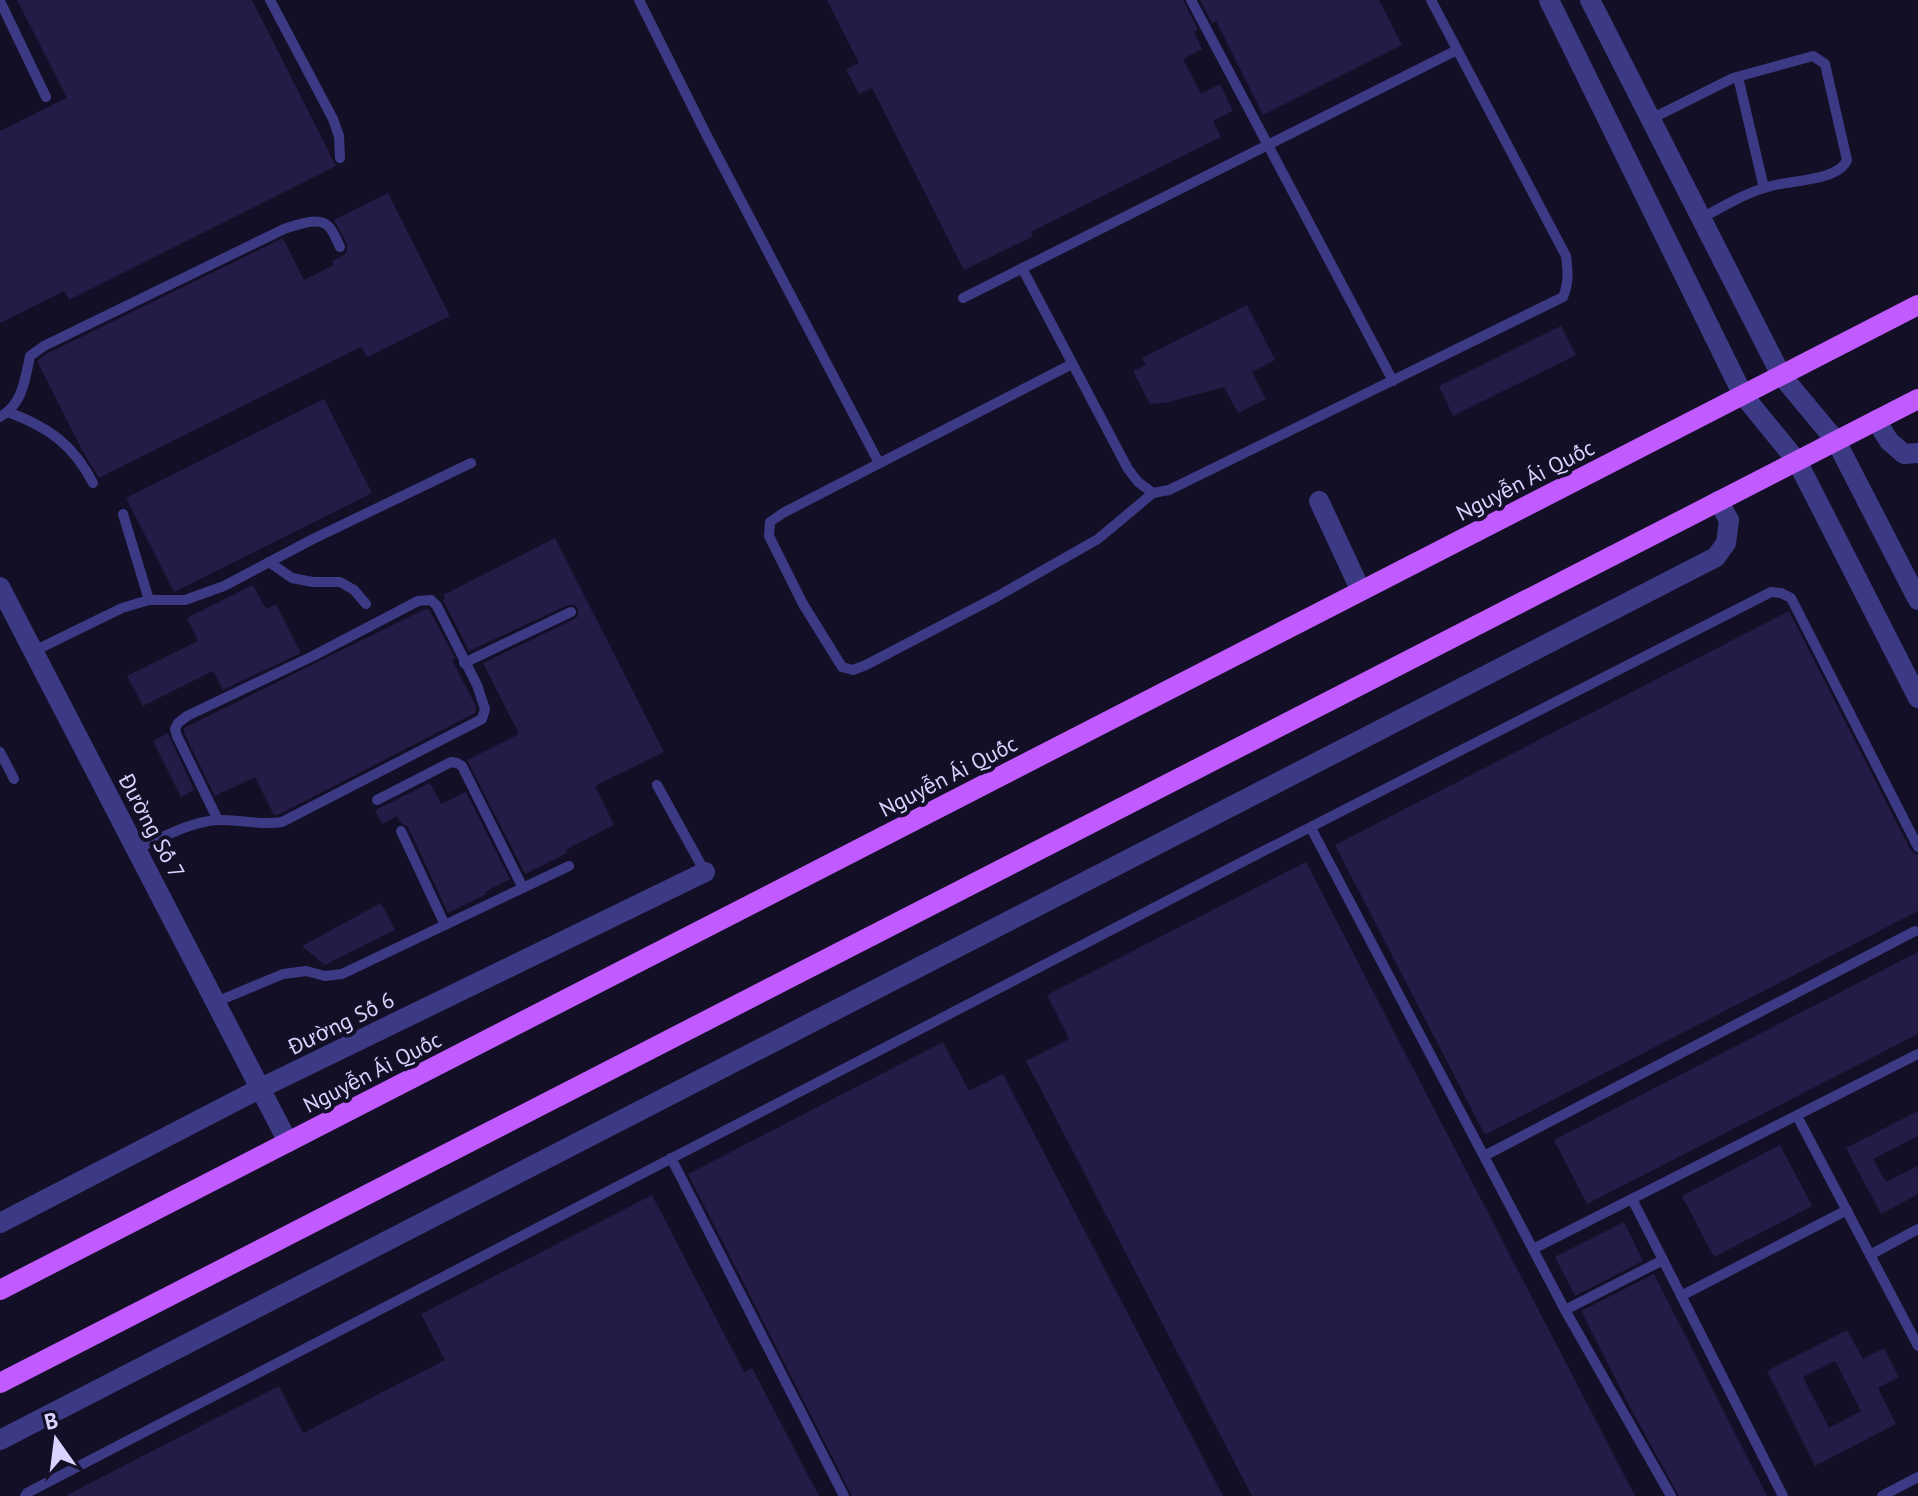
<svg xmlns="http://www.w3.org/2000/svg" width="1918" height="1496" font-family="'PT Sans',sans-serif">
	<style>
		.building { fill: #241b47; fill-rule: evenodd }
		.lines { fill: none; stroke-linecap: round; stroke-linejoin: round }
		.lane { stroke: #3d3a85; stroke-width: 10 }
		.street { stroke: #3d3a85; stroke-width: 20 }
		.primary { stroke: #c25bff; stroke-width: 20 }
		.labels { text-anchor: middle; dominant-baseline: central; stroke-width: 8; stroke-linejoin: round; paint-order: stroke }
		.street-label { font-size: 22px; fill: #d9d4ff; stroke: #130f26 }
	</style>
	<rect width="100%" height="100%" fill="#130f26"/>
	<!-- building -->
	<g class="building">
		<path d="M17 0H252L336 166 69 300 64 291 0 323V131L67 98Z"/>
		<path d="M827 0H1183L1198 30 1194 32 1202 49 1183 59 1201 94 1220 84 1233 111 1213 121 1221 137 1031 232 1033 236 964 270 872 88 859 94 846 69 859 63Z"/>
		<path d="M1200 0H1379L1402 45 1263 115 1216 21 1212 23Z"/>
		<path d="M388 193 450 316 367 357 361 347 99 478 83 452 37 361 48 353 283 238 304 280 334 265 332 261 345 254 347 251V244L334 220Z"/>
		<path d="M1247 305 1275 360 1252 372 1266 399 1238 413 1224 387 1165 403 1150 404 1133 371 1146 365 1142 358Z"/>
		<path d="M1561 326 1576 355 1453 416 1439 386Z"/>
		<path d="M324 399 372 493 174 592 126 498Z"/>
		<path d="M555 538 664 752 595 786 614 825 565 850 567 853 525 874 467 760 519 734 483 663 574 619 578 616V609L575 605H568L469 651 443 600 445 599 443 595Z"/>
		<path d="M253 585 266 609 276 604 301 653 223 690 213 671 143 706 127 676 198 641 187 618Z"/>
		<path d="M427 608 430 611 455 658 452 660 476 706 475 713 280 814 274 815 255 777 215 796 184 733V728Z"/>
		<path d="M1789 611 1911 851 1918 855V911L1485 1135 1335 845Z"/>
		<path d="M168 733 194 790 181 797 153 741Z"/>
		<path d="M430 783 441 804 466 792 510 879 485 892 487 894 448 913 408 827 401 823 397 816 382 824 375 810Z"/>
		<path d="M1306 862 1635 1496H1252L1026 1061 1069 1039 1047 995Z"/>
		<path d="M381 903 395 930 325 965 302 946Z"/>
		<path d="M1918 952V1034L1587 1204 1554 1140Z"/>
		<path d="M943 1042 969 1091 1003 1074 1223 1496H852L688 1174Z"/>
		<path d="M1918 1111V1136L1873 1159 1886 1182 1918 1166V1194L1881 1214 1846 1148Z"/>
		<path d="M1780 1145 1812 1206 1714 1257 1682 1196Z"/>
		<path d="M652 1195 744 1372 752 1368 819 1496H65L279 1386 303 1433 445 1360 421 1314Z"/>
		<path d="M1624 1222 1643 1261 1575 1296 1555 1257Z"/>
		<path d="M1654 1274 1767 1496H1679L1632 1411 1581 1311Z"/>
		<path d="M1847 1330 1863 1359 1884 1348 1899 1377 1878 1388 1896 1424 1815 1466 1767 1371ZM1835 1361 1861 1411 1829 1428 1803 1377Z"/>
	</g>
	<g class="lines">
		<!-- lane -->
		<g class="lane">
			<path d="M270 0 333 119 339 136 340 158"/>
			<path d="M639 0 707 136 879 463"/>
			<path d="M1191 0 1393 381"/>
			<path d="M0 1 46 97"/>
			<path d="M1738 77 1764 188"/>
			<path d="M1651 119 1733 78 1813 56 1825 64 1847 160C1838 181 1792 180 1771 186 1747 192 1724 206 1702 218"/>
			<path d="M1022 268 1128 469 1138 482 1153 493 1169 490 1563 297C1569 283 1568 271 1566 256L1431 0"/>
			<path d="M963 298 1457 50"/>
			<path d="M1072 364 783 513 770 522 769 536 803 604 842 667 853 670 866 665 998 596 1098 539 1153 493"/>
			<path d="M8 412C48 427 73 444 93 483"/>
			<path d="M0 417C23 404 25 379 30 356L44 346 284 229C297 225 320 215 330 228 334 233 337 241 340 247"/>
			<path d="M123 514 149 600"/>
			<path d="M269 562 292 578 313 582H340L354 590 366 604"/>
			<path d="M34 651 122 608 149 600H185L224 586 313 539 471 463"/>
			<path d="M464 663 571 612"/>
			<path d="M0 752 14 779"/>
			<path d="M657 785 705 872"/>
			<path d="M377 800 451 762 457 763 462 766 523 888"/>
			<path d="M1311 828 1565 1310 1671 1496"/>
			<path d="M401 831 445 925"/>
			<path d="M136 849C162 838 191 821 219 820 241 819 260 826 282 822L482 719 485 709 477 685 437 606 431 600 418 601 313 656 187 716 178 723 175 729 177 736 218 820"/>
			<path d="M216 1002 283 974 306 971 325 976 342 974 569 866"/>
			<path d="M1797 1116 1918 1346"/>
			<path d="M1484 1156 1915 931"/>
			<path d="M671 1158 844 1496"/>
			<path d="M1632 1199 1783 1496"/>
			<path d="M1533 1249 1918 1054"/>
			<path d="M1870 1255 1918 1229"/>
			<path d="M1681 1296 1847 1210"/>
			<path d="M1565 1310 1663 1260"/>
			<path d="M25 1496 27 1493 1246 860 1771 592 1781 593 1791 598 1918 847"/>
			<path d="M1882 1496 1918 1477"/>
		</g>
		<!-- street -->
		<g class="street">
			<path d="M1549 0 1743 395 1797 461 1918 698"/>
			<path d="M1590 0 1781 375 1836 441 1918 600"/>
			<path d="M1876 420 1889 441 1904 454 1918 453"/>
			<path d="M1319 501 1361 591"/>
			<path d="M0 587 288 1142"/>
			<path d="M0 1223 261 1088 705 872"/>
			<path d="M0 1440 1716 557 1726 543 1729 520 1718 501"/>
		</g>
		<!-- primary -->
		<g class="primary">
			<path d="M0 1290 1918 305"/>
			<path d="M0 1383 1918 399"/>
		</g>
	</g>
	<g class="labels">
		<!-- street labels -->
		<g class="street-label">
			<text transform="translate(1525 480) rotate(-27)">Nguyễn Ái Quốc</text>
			<text transform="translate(948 776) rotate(-27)">Nguyễn Ái Quốc</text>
			<text transform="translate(152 826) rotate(62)">Đường Số 7</text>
			<text transform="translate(341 1023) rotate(-26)">Đường Số 6</text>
			<text transform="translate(372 1072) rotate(-27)">Nguyễn Ái Quốc</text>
		</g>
	</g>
	<!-- north arrow -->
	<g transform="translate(56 1440) rotate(346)" stroke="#130f26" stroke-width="6" paint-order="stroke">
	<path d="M0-6L14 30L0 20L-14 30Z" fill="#d9d4ff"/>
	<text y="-12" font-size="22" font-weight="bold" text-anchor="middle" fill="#d9d4ff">B</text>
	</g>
</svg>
